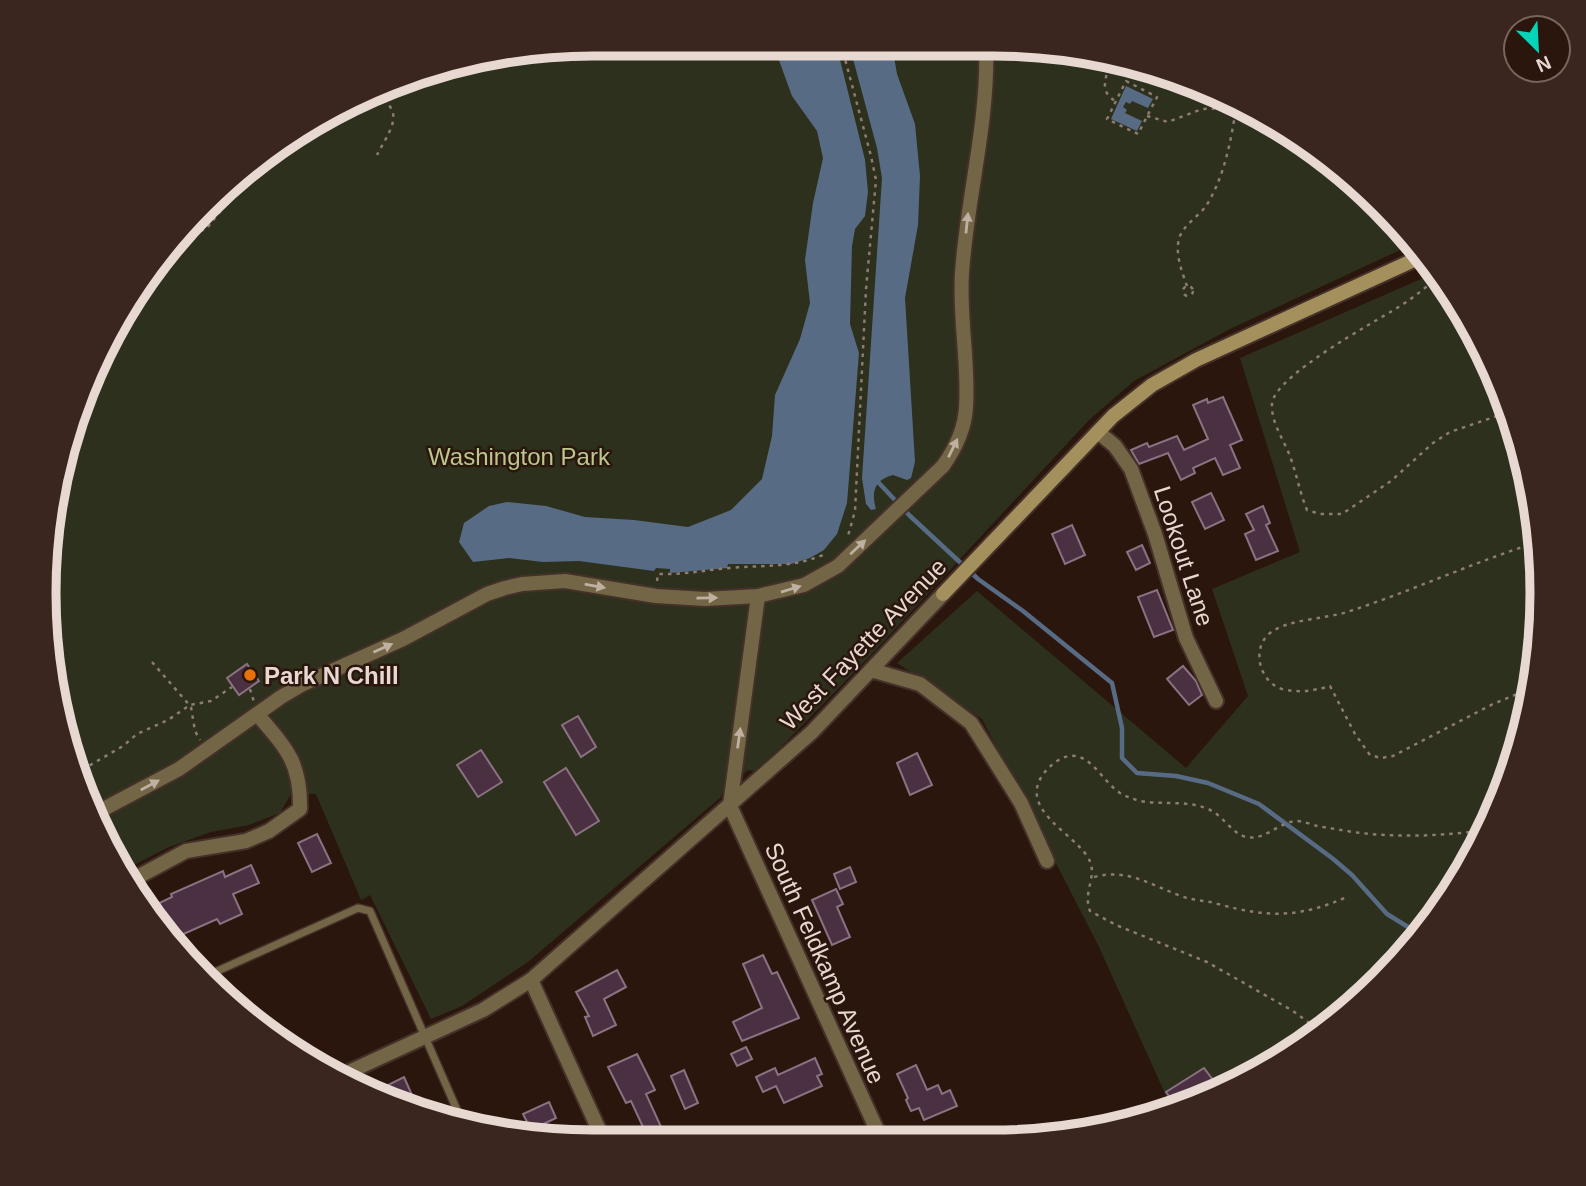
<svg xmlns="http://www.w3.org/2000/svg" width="1586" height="1186" font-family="Arial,sans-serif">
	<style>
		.green { fill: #2c301c }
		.water { fill: #586b85 }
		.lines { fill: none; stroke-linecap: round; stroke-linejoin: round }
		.stream { stroke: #586b85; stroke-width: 4.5 }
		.building { fill: #4b3042; stroke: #8b7282; stroke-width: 2 }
		.lane-casing { stroke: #453129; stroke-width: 10 }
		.street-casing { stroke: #453129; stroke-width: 18 }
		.secondary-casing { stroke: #453129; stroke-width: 18 }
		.path { stroke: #8d7b74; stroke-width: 2.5; stroke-dasharray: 3.5 5; stroke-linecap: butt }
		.lane { stroke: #726646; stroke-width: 7 }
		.street { stroke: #726646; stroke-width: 14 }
		.secondary { stroke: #a4905d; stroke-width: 14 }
		.oneway { fill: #bfb0a1 }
		.food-dot { fill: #e8710a; stroke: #2b160e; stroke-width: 2.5 }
		.labels { text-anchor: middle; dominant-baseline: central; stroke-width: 5; stroke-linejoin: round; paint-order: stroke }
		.park-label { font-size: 24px; fill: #bac78e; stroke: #2b160e }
		.street-label { font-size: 24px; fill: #e8d8d2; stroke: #2b160e }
		.poi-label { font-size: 24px; font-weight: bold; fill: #e8d8d2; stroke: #2b160e; text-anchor: start }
		.rim { fill: none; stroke: #e8d8d2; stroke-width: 9 }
	</style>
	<rect width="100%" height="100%" fill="#2b160e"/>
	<!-- green -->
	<g class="green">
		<path d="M593 44 1029 45 1135 62 1298 137 1413 244 1230 329 1134 381 1089 420 872 654 780 748 754 771 748 770 723 791 721 797 528 962 462 1006 431 1019 370 895 361 900 316 794H291L280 813 249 825 211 832 169 847 126 869 73 770 45 629 54 486 101 350 180 231 318 118 450 63Z"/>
		<path d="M1437 272 1486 350 1524 451 1541 557 1537 665 1513 770 1468 868 1406 955 1327 1029 1203 1101 1172 1109 1099 947 982 719 897 663 977 591 1186 768 1248 696 1212 589 1300 552 1240 358Z"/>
	</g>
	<!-- water -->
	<g class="water">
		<path d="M773 44H836L865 160 868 192 865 216 855 229 852 246 850 324 859 353 847 503 837 534 824 550 810 558 791 564H728L727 568 670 573V569L656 568 654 571 579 561 543 562 509 558 473 562 459 542 464 523 489 506 507 502 546 506 585 517 634 520 688 527 731 510 762 479 772 436 775 395 800 339 810 303 805 260 813 203 823 158 817 131 792 96Z"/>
		<path d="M849 44 892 45 897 74 915 124 920 176 918 225 905 298 915 462 911 478 907 480 893 475C874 480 871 492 876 509L871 510 866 504 862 478 882 178 877 148Z"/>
		<path d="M1126 86 1153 99 1148 108 1132 101 1130 104 1126 102 1123 107 1127 110 1125 113 1142 121 1137 131 1111 119Z"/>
	</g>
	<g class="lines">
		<!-- stream -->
		<path class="stream" d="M878 482 909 515 978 579 1023 611 1112 683 1122 728V758L1137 773 1176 776 1208 783 1259 804 1332 858 1352 875 1387 914 1421 935"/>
	</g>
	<!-- building -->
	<g class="building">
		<path d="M1223 397 1242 440 1230 445 1240 468 1223 475 1215 458 1193 468 1195 473 1181 480 1168 453 1139 464 1131 450 1147 443 1149 447 1177 436 1184 450 1208 439 1193 405 1207 399 1208 403Z"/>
		<path d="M1211 493 1224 520 1205 529 1192 502Z"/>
		<path d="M1263 506 1270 523 1266 525 1278 551 1256 560 1245 534 1254 530 1246 514Z"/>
		<path d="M1072 525 1085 555 1065 564 1052 534Z"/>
		<path d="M1142 545 1150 563 1136 570 1127 552Z"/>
		<path d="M1157 590 1173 630 1154 637 1138 597Z"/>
		<path d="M247 664 259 681 239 695 227 678Z"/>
		<path d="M1183 666 1196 681 1202 695 1189 705 1167 679Z"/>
		<path d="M578 716 596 747 581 757 562 725Z"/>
		<path d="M481 750 502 782 478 797 457 765Z"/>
		<path d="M917 753 932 785 910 795 897 763Z"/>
		<path d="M566 768 599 821 576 835 544 782Z"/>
		<path d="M317 834 331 863 312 872 298 843Z"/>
		<path d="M251 865 259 883 233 894 242 914 220 924 217 919 170 940 157 927 147 909 172 897 171 894 223 871 225 877Z"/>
		<path d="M850 867 856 882 840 889 834 874Z"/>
		<path d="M836 889 843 904 837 907 850 937 832 945 812 900Z"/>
		<path d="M763 955 772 974 777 972 799 1018 742 1041 733 1022 762 1008 743 964Z"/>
		<path d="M617 970 626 987 604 999 616 1025 593 1036 585 1017 589 1016 576 992Z"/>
		<path d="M746 1047 752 1059 737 1066 731 1054Z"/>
		<path d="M637 1054 655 1090 646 1094 667 1140H649L631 1101 626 1103 608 1067Z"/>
		<path d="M815 1058 822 1074 817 1076 822 1086 784 1103 776 1086 763 1092 756 1077 775 1068 778 1075Z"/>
		<path d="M916 1065 927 1090 938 1085 942 1094 950 1090 957 1106 924 1120 919 1108 911 1111 906 1100 908 1098 897 1074Z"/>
		<path d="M1204 1068 1213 1080 1177 1107 1166 1092Z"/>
		<path d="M684 1070 698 1103 685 1109 671 1076Z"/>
		<path d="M404 1077 419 1111 374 1092Z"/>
		<path d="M549 1102 556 1118 531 1130 523 1114Z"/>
		<path d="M450 1109 457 1124 434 1117Z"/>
	</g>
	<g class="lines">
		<defs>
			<path id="lane" d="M204 977 358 908 370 911 464 1126"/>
			<g id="street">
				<path d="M1098 432 1115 446 1131 469 1155 534 1186 638 1216 701"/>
				<path d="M871 670 920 684 971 723 1021 803 1047 861"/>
				<path d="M730 806 881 1139"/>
				<path d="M730 806 758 596"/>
				<path d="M96 813 179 769 281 697 303 684 403 639 487 594 505 588 522 584 565 581 656 596 705 599 758 596 804 585 838 566 943 466C955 449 965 428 966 407 969 362 959 318 962 273 967 197 989 121 986 45"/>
				<path d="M132 880 186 851 246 841 269 831 300 809C301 762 286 748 257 714"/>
				<path d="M531 980 604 1141"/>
				<path d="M338 1077 483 1010 531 980 812 732 943 594"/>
			</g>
			<path id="secondary" d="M943 594 1113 416 1152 385 1196 360 1425 255"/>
		</defs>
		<!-- lane casing -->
		<use href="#lane" class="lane-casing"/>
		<!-- street casing -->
		<use href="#street" class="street-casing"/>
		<!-- secondary casing -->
		<use href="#secondary" class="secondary-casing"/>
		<!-- path -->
		<g class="path">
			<path d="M841 44 871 156 876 180 866 289 855 511 848 536"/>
			<path d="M1106 58C1112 76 1095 88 1115 101"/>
			<path d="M1126 81 1157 97 1138 134 1107 119Z"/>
			<path d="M335 111 378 97C407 112 388 133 377 155"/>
			<path d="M1147 116 1168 122 1202 109 1235 108"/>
			<path d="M1347 182 1348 185"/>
			<path d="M170 246 207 228 223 208 234 186"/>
			<path d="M1439 275C1426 288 1413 298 1397 308 1373 323 1274 376 1272 404 1271 424 1285 441 1291 459 1297 476 1300 493 1307 510L1320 514H1342L1391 481 1433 443 1450 432 1509 412"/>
			<path d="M1187 286C1182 272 1175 254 1179 239 1182 226 1198 217 1206 206 1224 178 1231 141 1236 108"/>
			<circle cx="1188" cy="291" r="5"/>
			<path d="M657 581 658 574C682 575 705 570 730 568 762 565 792 568 823 555"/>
			<path d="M152 662 191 707 195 731 200 740"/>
			<path d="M1532 688 1493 704 1393 756 1381 758 1370 755 1355 734 1330 686C1313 691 1299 693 1282 689 1259 682 1251 648 1270 633 1288 619 1325 619 1347 612 1412 591 1474 562 1538 542"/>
			<path d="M250 689 254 702"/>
			<path d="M75 774 123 746 137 734 168 720 190 705 211 701 232 687"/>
			<path d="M1094 877C1127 868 1151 885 1181 896 1193 901 1206 900 1218 904 1269 918 1300 918 1349 896"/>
			<path d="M1325 1030 1316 1028 1293 1011 1207 962 1116 925 1090 911C1082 890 1100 875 1087 856 1072 833 1020 809 1042 776 1046 770 1051 765 1057 761 1086 742 1100 780 1120 793 1127 797 1133 799 1140 801 1163 805 1187 800 1208 809 1223 815 1231 833 1246 837 1265 841 1279 822 1296 821 1302 821 1311 824 1317 826 1329 828 1341 830 1353 832 1397 838 1442 836 1486 830"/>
		</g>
		<!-- lane -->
		<use href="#lane" class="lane"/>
		<!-- street -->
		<use href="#street" class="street"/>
		<!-- secondary -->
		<use href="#secondary" class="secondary"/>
	</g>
	<!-- one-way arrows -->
	<defs><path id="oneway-solid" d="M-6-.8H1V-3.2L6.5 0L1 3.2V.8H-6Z" transform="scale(1.75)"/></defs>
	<g class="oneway">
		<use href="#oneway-solid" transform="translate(967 223) rotate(-84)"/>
		<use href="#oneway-solid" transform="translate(953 448) rotate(-64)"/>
		<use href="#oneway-solid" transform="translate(858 547) rotate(-43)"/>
		<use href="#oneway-solid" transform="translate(595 586) rotate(10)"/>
		<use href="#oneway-solid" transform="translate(791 589) rotate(-17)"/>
		<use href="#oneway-solid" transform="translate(707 598) rotate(-1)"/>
		<use href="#oneway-solid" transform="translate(383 648) rotate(-24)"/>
		<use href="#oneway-solid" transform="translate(739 738) rotate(-82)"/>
		<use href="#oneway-solid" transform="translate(150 785) rotate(-28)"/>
	</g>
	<!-- markers -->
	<circle class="food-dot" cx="250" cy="675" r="7"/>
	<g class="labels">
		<!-- park labels -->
		<g class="park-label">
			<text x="519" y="456">Washington Park</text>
		</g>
		<!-- street labels -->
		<g class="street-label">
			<text transform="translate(1184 556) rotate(72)">Lookout Lane</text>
			<text transform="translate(863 644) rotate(-46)">West Fayette Avenue</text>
			<text transform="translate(825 963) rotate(66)">South Feldkamp Avenue</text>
		</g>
		<!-- poi labels -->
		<g class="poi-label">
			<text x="264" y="675">Park N Chill</text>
		</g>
	</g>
	<!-- crop -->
	<path d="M0 0H1586V1186H0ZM593 56H993A537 537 0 0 1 1530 593V593A537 537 0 0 1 993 1130H593A537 537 0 0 1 56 593V593A537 537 0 0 1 593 56Z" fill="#3a261e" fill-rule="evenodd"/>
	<path class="rim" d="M593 56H993A537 537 0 0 1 1530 593V593A537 537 0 0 1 993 1130H593A537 537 0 0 1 56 593V593A537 537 0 0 1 593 56Z"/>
	<!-- north arrow -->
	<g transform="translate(1537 49) rotate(156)"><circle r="33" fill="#2b160e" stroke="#77645c" stroke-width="2"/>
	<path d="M0-5L12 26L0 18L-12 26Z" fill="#05d5b6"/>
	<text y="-10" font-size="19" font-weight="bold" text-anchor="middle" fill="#e8d8d2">N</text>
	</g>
</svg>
